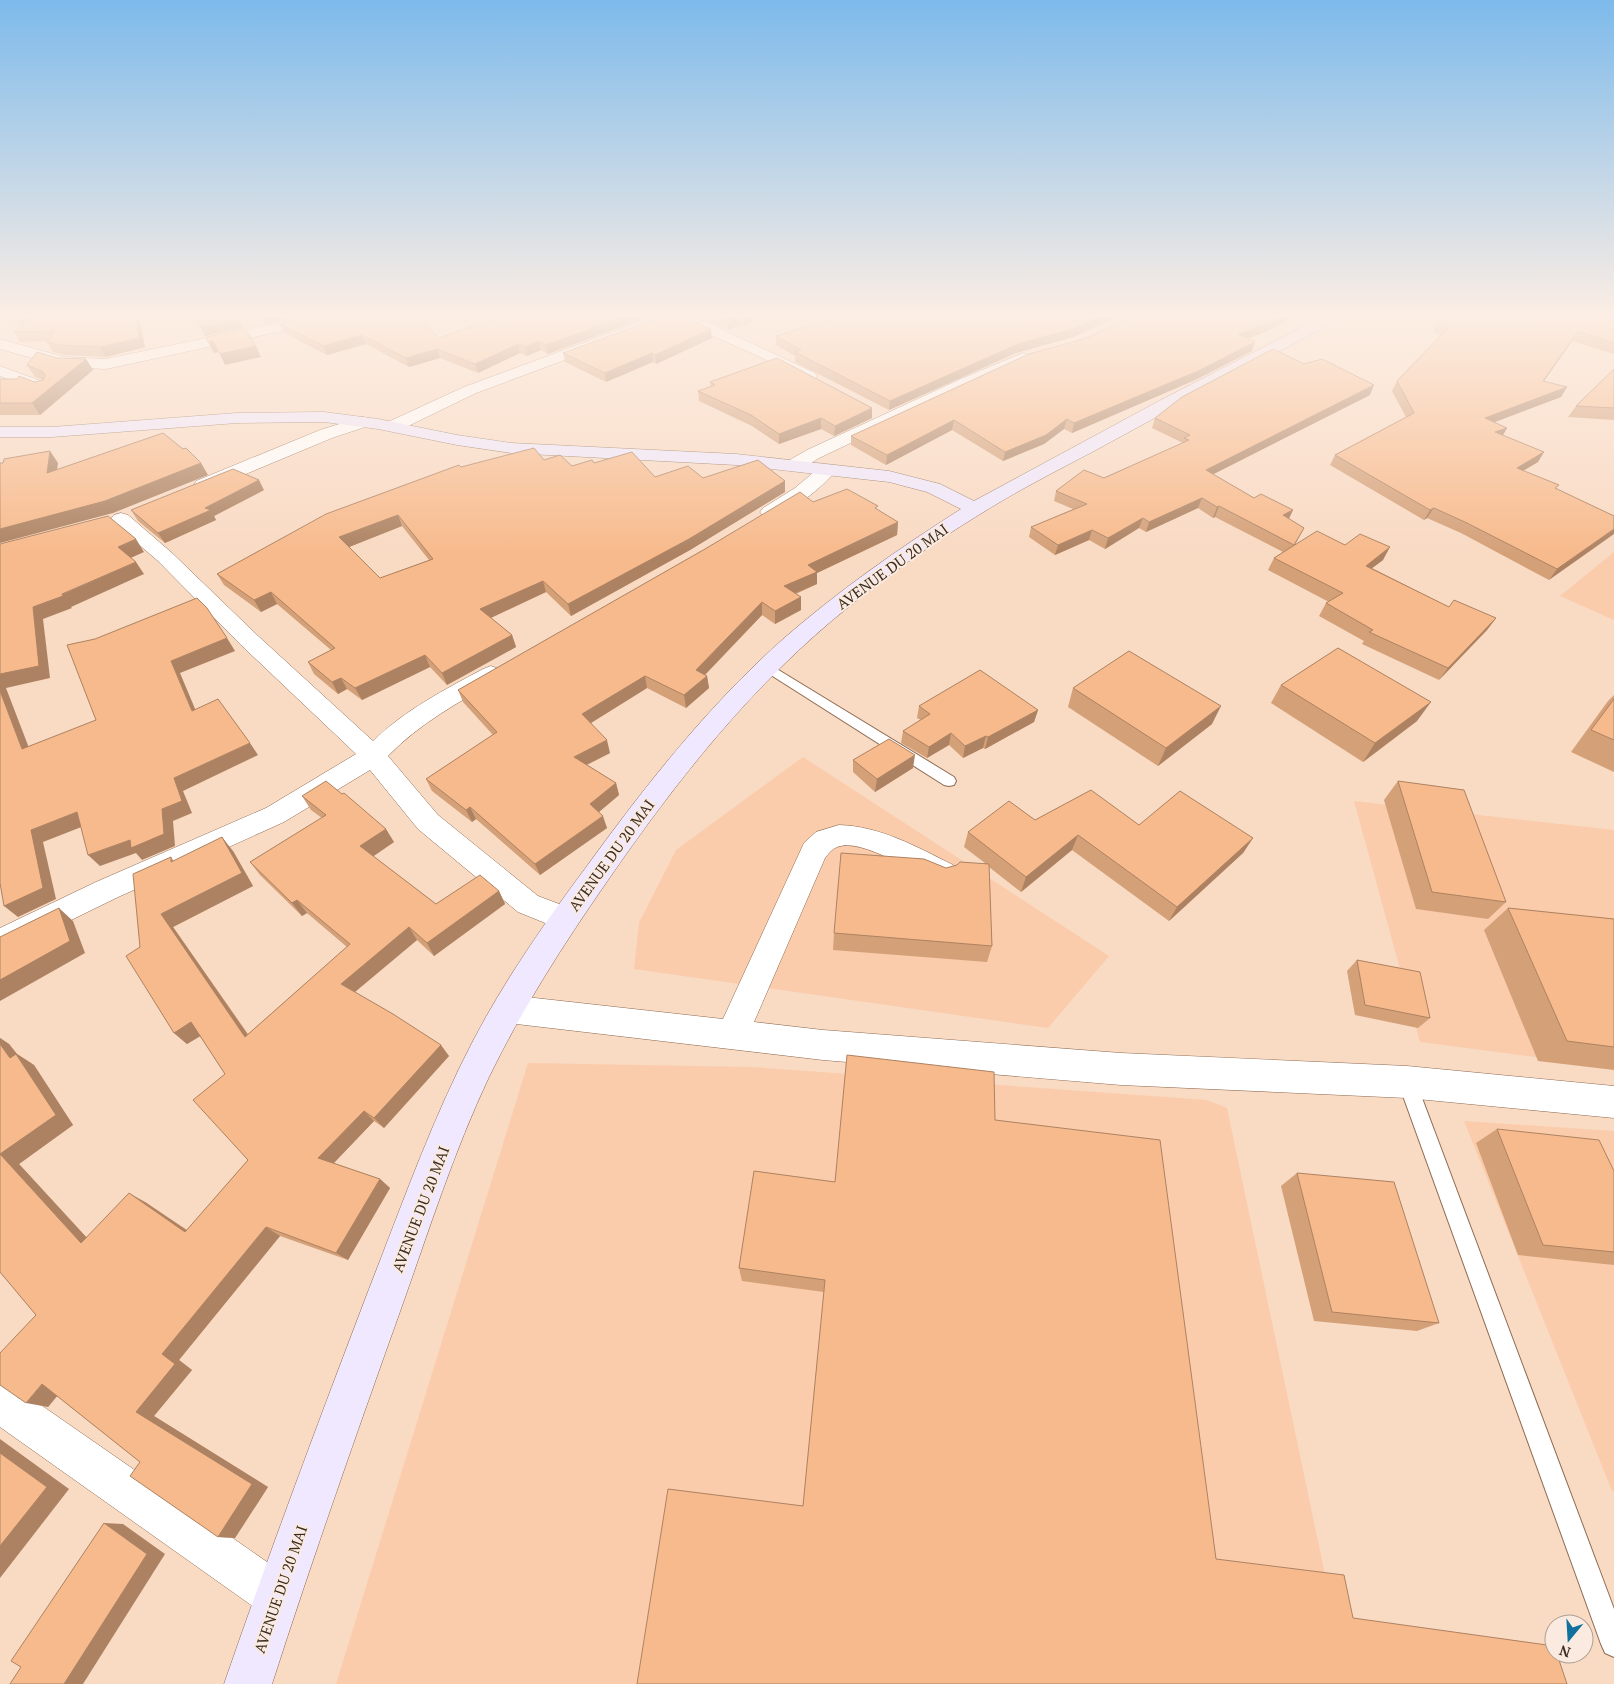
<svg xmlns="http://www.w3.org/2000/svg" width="1614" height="1684" font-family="'PT Serif',serif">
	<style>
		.built { fill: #faccab }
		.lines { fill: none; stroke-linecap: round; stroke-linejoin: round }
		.lane-casing { stroke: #8e6b52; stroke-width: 2 }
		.street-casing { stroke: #8e6b52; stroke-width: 1 }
		.secondary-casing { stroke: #8e6b52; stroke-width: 1 }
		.lane { fill: #fff; fill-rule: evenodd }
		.street { fill: #fff; fill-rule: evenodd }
		.secondary { fill: #efe8fe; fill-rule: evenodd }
		.wall { fill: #d4a078; fill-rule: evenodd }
		.shaded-wall { fill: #ad8262 }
		.building { fill: #f7ba8c; stroke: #ad8262; fill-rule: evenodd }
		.labels { text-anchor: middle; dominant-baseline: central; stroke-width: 4; stroke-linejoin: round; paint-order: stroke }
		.street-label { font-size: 15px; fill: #3a2b20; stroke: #faeadf }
	</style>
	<rect width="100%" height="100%" fill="#f9dac3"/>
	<!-- built -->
	<g class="built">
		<path d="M1614 552V620L1560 596Z"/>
		<path d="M803 757 1109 956 1048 1028 634 969 639 923 676 850Z"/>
		<path d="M1354 801 1614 830V1067L1420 1042Z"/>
		<path d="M528 1063 752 1067 1207 1100 1227 1108 1348 1684H336Z"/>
		<path d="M1464 1121 1614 1131V1491H1612Z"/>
	</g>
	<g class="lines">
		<defs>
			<g id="lane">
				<path d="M767 663 954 777 956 781 954 785 949 786 944 785 763 670 761 667 763 664Z"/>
				<path d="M1407 1073 1413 1076 1416 1082 1614 1609V1657L1605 1653 1601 1644 1398 1082 1401 1076Z"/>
			</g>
			<g id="street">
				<path d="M302 318H331L324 322 106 369 64 367 0 349V339L64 357 106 359Z"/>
				<path d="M651 318H672L670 321 476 393 400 430 394 431 388 430 385 426 388 422 464 387Z"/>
				<path d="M677 318H697L815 373 817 376 815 379H803L758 356 679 321Z"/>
				<path d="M1023 353 1028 355 1031 358 1028 361 975 384 819 458C809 464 800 472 788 469L785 465 788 461 807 450 963 378Z"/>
				<path d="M0 366 49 384 51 387 49 390 43 392 0 376Z"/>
				<path d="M362 417 368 418 370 422 368 426 332 438 210 489 203 491 196 489 194 485 196 481 320 430Z"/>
				<path d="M827 465 833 466 836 470C825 486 782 521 763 516L760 512 763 508 795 488 821 466Z"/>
				<path d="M121 513 128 515 172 553 257 635 373 741C405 710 444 690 483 669L491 666 499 669 503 674 499 679C459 702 420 723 388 756L438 815 538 896 575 910 580 919 575 928 565 931 518 912 418 829 370 770 284 822 116 898 0 955V928L96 882 266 808 356 754 241 645 158 561 114 523 111 519 114 515Z"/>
				<path d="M839 825C880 826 917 847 953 865L957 873 953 881 943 884C917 876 863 837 837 847 832 849 828 854 825 858L754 1022 823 1030 1121 1053 1407 1066 1614 1086V1118L1407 1098 1121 1085 823 1060 508 1023 497 1019 492 1009 497 999 508 995 723 1019 804 843 816 832Z"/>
				<path d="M0 1381 15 1387 293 1580 300 1596 293 1612 277 1619 261 1612 0 1427Z"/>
			</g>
			<path id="secondary" d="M1320 318H1338L1336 321C1256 364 1176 406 1096 450 1056 471 1015 492 977 516 933 543 891 573 851 605 754 682 676 781 606 883 563 945 522 1009 489 1077 454 1151 429 1230 402 1306 357 1432 313 1557 272 1684H224C270 1551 319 1420 369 1289 402 1205 432 1119 474 1039 506 978 546 921 587 866 645 786 708 706 782 640 838 591 898 549 961 509L927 492 889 482 736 465 511 453 457 445 378 429 324 422 237 423 52 437H0V427H52L237 413 324 412 378 419 457 435 511 443 736 454 889 471 940 484 974 501 1159 401Z"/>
		</defs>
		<!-- lane casing -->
		<use href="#lane" class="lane-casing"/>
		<!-- street casing -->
		<use href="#street" class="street-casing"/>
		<!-- secondary casing -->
		<use href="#secondary" class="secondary-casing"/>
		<!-- lane -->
		<use href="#lane" class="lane"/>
		<!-- street -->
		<use href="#street" class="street"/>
		<!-- secondary -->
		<use href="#secondary" class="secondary"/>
	</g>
	<!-- wall -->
	<g class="wall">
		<path d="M0 318H139L145 347 106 357 64 355 53 352 47 342V341L20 342 14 332 23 325 10 322 8 319Z"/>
		<path d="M257 318H292L267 323Z"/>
		<path d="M645 318 548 354 541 350 527 356 520 353 478 373 440 358 409 367 366 344 327 355 284 333 280 324 439 338Z"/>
		<path d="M702 318H755L744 327 739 325 728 330Z"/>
		<path d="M837 318H1115L1073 337 1016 353 889 410 795 362V356L776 345V336Z"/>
		<path d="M1131 318H1292L1263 333 1248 338 1252 351 1195 380 1072 433 1064 429 1044 444 1003 461 952 430 886 465 851 445V436L1087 338Z"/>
		<path d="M1614 320V354L1572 341 1544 381 1567 387 1561 397 1494 422 1507 428 1503 435 1538 462 1523 471 1557 489 1614 516 1549 580 1461 533 1427 518 1424 520 1330 465 1335 455 1406 417 1392 391 1397 381 1442 335 1433 332 1437 323Z"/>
		<path d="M712 338 656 364 653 362 606 382 565 362 563 353Z"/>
		<path d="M57 358 86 359 93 370 40 415H0V379L35 382 43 380 35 377 27 365Z"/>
		<path d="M1614 369V420L1568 417 1576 406Z"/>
		<path d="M710 382 872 418 834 436 821 429 779 444 752 426 699 401 698 391 711 386Z"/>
		<path d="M1370 395 1213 474 1254 498 1293 510 1289 519 1304 528 1295 545H1345L1383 560 1372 568 1449 607 1496 618 1487 630 1439 680 1362 644 1364 641 1319 616 1326 603 1329 602 1268 570 1274 558 1283 552 1215 517 1213 518 1198 508 1146 532 1139 528 1105 549 1089 540 1055 555 1029 537 1031 527 1073 509 1054 501 1056 491 1104 478 1183 443 1152 428 1155 418Z"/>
		<path d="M544 460 572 466 594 463 655 477 785 481V492L690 550 571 616 546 592 491 618 512 635 516 647 447 685 430 667 362 700 347 689 338 694 314 674 308 662 331 650 277 604 261 612 224 585 217 574 461 467ZM402 526 429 560 380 578 349 547Z"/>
		<path d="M264 490 214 516 216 520 165 543 138 521 131 510Z"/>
		<path d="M813 502 878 510 898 522 897 535 817 573V584L796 594 801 597V610L775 624 762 615 705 675 707 676 709 688 686 708 647 688 591 723 610 753 587 765 616 783 619 795 599 812 607 828 540 875 476 819 472 822 432 791 426 779 493 735 463 702 458 690Z"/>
		<path d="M1281 685 1417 721 1363 762 1271 703Z"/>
		<path d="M1073 688 1212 724 1158 766 1068 707Z"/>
		<path d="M1614 695V772L1571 752 1608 701Z"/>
		<path d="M919 706 1038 710 1034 722 985 749 983 748 963 758 949 745 927 758 901 743 903 731 921 720 917 718Z"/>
		<path d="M853 760 913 768 875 792 853 772Z"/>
		<path d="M1398 781 1506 902 1488 919 1416 909 1384 800Z"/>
		<path d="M302 796 394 842 373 856 436 904 499 891 505 904 434 956 417 940 355 992 449 1056 384 1128 374 1121 334 1163 380 1179 390 1188 348 1260 280 1236 179 1360 192 1370 154 1416 268 1487 235 1538 218 1537 140 1462 57 1396 48 1407 36 1315 0 1272V1038L9 1044 17 1054 34 1065 73 1125 19 1164 86 1237 145 1202 187 1230 248 1160 225 1074 200 1036 187 1044 174 1033 140 947 171 857 174 861 233 851 253 886 173 927 248 1034 347 947 307 913 302 916 260 875 250 862 322 818 311 810Z"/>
		<path d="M1035 820 1139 825 1253 838 1243 853 1169 921 1072 850 1021 892 989 867 992 946 987 962 833 950 834 933 946 868 985 863 964 847 968 832Z"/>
		<path d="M1508 908 1614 919V1070L1538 1061 1484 930Z"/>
		<path d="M1357 960 1430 1018 1418 1028 1355 1015 1347 971Z"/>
		<path d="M995 1120 1216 1559 1353 1618 803 1506 824 1292 742 1281 739 1268 835 1182Z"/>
		<path d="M1497 1129 1614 1171V1265L1518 1255 1476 1143Z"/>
		<path d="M1297 1173 1439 1323 1417 1331 1314 1321 1281 1186Z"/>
	</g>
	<!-- shaded-wall -->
	<g class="shaded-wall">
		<path d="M136 318H139L145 347 106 357 100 347Z"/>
		<path d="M265 318H292L267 323Z"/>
		<path d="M620 318H645L548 354 546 345Z"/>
		<path d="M734 318H739V325L728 330V321Z"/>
		<path d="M744 318H755L744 327Z"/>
		<path d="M1098 318H1115L1073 337 1016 353 889 410 890 401 1018 344Z"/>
		<path d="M1278 318H1292L1263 333 1235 343 1238 334Z"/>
		<path d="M239 320 243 328 205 336 201 327Z"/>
		<path d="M711 329 712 338 656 364 655 355Z"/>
		<path d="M1578 331 1572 341 1537 391 1543 381Z"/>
		<path d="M362 335 366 344 327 355 323 346Z"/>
		<path d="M213 341 218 352 214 353 208 342Z"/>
		<path d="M539 341 541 350 527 356 525 347Z"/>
		<path d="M1255 342 1252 351 1195 380 1072 433 1074 423Z"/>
		<path d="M518 344 520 353 478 373 475 364Z"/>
		<path d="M256 346 261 357 225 365 220 354Z"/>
		<path d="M437 349 440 358 409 367 406 358Z"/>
		<path d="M652 353 653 362 606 382 605 373Z"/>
		<path d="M86 359 93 370 40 415 32 403Z"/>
		<path d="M1374 385 1370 395 1202 480 1206 470Z"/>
		<path d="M1567 387 1561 397 1479 428 1485 418Z"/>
		<path d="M872 408V418L834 436 835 426Z"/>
		<path d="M821 418V429L779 444V434Z"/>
		<path d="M1067 419 1064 429 1044 444 1003 461 1005 452Z"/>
		<path d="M954 420 952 430 886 465 887 455Z"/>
		<path d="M1507 428 1501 438 1495 432Z"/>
		<path d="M50 451 58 463 55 485 47 473Z"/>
		<path d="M1544 452 1538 462 1510 478 1517 468Z"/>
		<path d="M201 463 208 475 113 513 0 543V529Z"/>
		<path d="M259 480 264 490 214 516 216 520 165 543 158 533Z"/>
		<path d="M785 481V492L690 550 571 616 568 604Z"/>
		<path d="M1202 498 1198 508 1146 532 1149 522Z"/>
		<path d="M1219 506 1215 517 1213 518 1217 507Z"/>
		<path d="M1434 508 1427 518 1424 520 1430 510Z"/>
		<path d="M1293 510 1288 520 1283 515Z"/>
		<path d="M398 515 402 526 344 549 339 537Z"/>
		<path d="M1143 518 1139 528 1105 549 1108 538Z"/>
		<path d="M898 522 897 535 817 573V584L784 598V586L808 565Z"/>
		<path d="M1614 529V534L1549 580 1557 569Z"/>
		<path d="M1092 530 1089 540 1055 555 1058 545Z"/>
		<path d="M136 539 144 552 126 560 118 547Z"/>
		<path d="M1390 547 1383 560 1359 578 1366 566Z"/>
		<path d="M136 562 144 574 71 607 72 608 43 619 50 678 6 688 34 761 22 749 0 691V674L33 607Z"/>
		<path d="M543 581 546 592 484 621 480 609Z"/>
		<path d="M271 592 277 604 261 612 254 600Z"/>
		<path d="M801 597V610L775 624V611Z"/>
		<path d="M762 602V615L697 683 696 670Z"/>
		<path d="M1496 618 1487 630 1439 680 1448 668Z"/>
		<path d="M512 635 516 647 447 685 442 673Z"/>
		<path d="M227 638 235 651 180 673 201 723 192 711 171 661Z"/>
		<path d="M425 655 430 667 362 700 355 688Z"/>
		<path d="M645 676 647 688 586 726 582 714Z"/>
		<path d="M707 676 709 688 686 708 684 695Z"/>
		<path d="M341 678 347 689 338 694 332 682Z"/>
		<path d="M1431 702 1417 721 1363 762 1375 743Z"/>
		<path d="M1221 706 1212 724 1158 766 1166 748Z"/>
		<path d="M1038 710 1034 722 985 749 988 737Z"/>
		<path d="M951 733 949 745 927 758 929 747Z"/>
		<path d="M986 736 983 748 963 758 965 746Z"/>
		<path d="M607 740 610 753 578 769 574 757Z"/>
		<path d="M250 743 258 755 183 791 192 813 173 821 175 846 142 860 136 853 100 866 88 855 130 840 162 809 174 778Z"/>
		<path d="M915 755 913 768 875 792 877 779Z"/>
		<path d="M616 783 619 795 593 817 590 804Z"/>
		<path d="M470 807 476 819 472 822 466 810Z"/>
		<path d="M77 812 89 824 43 842 56 899 18 917 4 906 31 830Z"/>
		<path d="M603 816 607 828 540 875 535 864Z"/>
		<path d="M386 829 394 842 368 860 360 846Z"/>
		<path d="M1078 835 1072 850 1021 892 1026 877Z"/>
		<path d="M222 837 233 851 253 886 173 927 257 1048 245 1037 161 914Z"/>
		<path d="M1253 838 1243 853 1169 921 1177 907Z"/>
		<path d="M499 891 505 904 434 956 427 943Z"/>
		<path d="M297 900 307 913 302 916 292 903Z"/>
		<path d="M59 908 73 921 85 953 0 1001V980Z"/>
		<path d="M409 927 417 940 350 996 341 984Z"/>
		<path d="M191 1022 204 1034 187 1044 174 1033Z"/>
		<path d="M0 1038 9 1044 17 1054 34 1065 73 1125 19 1164 99 1251 81 1243 0 1154 10 1058 0 1044Z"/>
		<path d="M441 1045 449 1056 384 1128 374 1118Z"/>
		<path d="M364 1111 374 1121 330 1167 318 1158Z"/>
		<path d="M380 1179 390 1188 348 1260 336 1253Z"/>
		<path d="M129 1193 145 1202 201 1240 185 1232Z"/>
		<path d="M266 1227 280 1236 179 1360 192 1370 154 1416 268 1487 235 1538 218 1537 136 1412 162 1354Z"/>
		<path d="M42 1384 63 1389 48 1407 26 1403Z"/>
		<path d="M0 1439 69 1489 0 1578Z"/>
		<path d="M104 1523 123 1524 165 1554 83 1684H64Z"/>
	</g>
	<!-- building -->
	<g class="building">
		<path d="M31 318H136L139 338 100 347 58 345 47 342 55 331 14 332Z"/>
		<path d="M196 318H238L239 320 201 327Z"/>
		<path d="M306 318H420L439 338 497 318H620L546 345 539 341 525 347 518 344 475 364 437 349 406 358 362 335 323 346 280 324Z"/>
		<path d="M658 318H687L711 329 655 355 652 353 605 373 563 353Z"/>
		<path d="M721 318H734L728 321Z"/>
		<path d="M837 318H1098L1075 328 1018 344 890 401 795 352 801 350 776 336Z"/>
		<path d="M1131 318H1278L1266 324 1238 334 1255 342 1198 371 1074 423 1067 419 1046 435 1005 452 954 420 887 455 851 436 1029 354 1087 338Z"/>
		<path d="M1443 318H1608L1614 320V343L1578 331 1543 381 1567 387 1485 418 1507 428 1495 432 1544 452 1517 468 1559 485 1555 488 1614 516V529L1557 569 1467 523 1434 508 1430 510 1335 455 1414 413 1397 381 1450 326 1437 323Z"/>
		<path d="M245 329 256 346 220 354 213 341 208 342 206 337Z"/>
		<path d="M1273 349 1304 364 1322 359 1374 385 1206 470 1254 498 1261 494 1293 510 1283 515 1304 528 1294 545 1219 506 1217 507 1202 498 1149 522 1143 518 1108 538 1092 530 1058 545 1031 527 1087 504 1056 491 1084 470 1104 478 1189 440 1184 438 1190 435 1155 418 1182 397Z"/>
		<path d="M37 352 57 358 86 359 32 403H0V379H17L19 376 35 382 43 380 45 375 43 372 27 365Z"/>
		<path d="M777 358 872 408 835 426 821 418 779 434 751 415 698 391 715 385 710 382Z"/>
		<path d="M1614 369V408L1576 406Z"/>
		<path d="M163 433 183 449 186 448 201 463 105 501 0 529V463H3L4 459 50 451 47 473Z"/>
		<path d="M534 448 544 460 560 455 572 466 592 460 594 463 632 452 655 477 688 466 703 478 758 460 785 481 689 539 568 604 543 581 480 609 512 635 442 673 425 655 355 688 341 678 332 682 308 662 335 648 271 592 254 600 217 574 326 514 459 465 461 467ZM398 515 433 559 380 578 339 537Z"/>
		<path d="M233 469 259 480 205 508 211 510 158 533 131 510Z"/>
		<path d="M847 489 878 506 875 508 898 522 808 565 817 572 784 586 801 597 775 611 762 602 696 670 707 676 684 695 645 676 582 714 607 740 574 757 616 783 590 804 603 816 535 864 470 807 466 810 426 779 497 732 458 690 705 549 800 492 813 502Z"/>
		<path d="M108 516 136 539 118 547 136 562 62 594 63 596 33 607 39 666 0 674V544Z"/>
		<path d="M1317 531 1345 545 1360 534 1390 547 1366 566 1449 607 1454 600 1496 618 1448 668 1369 632 1373 630 1326 603 1343 593 1274 558Z"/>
		<path d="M197 598 207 608 227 638 171 661 192 711 218 699 250 743 174 778 182 801 162 809 164 834 131 848 130 840 88 855 77 812 31 830 43 888 4 906 0 883V691L22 749 96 720 67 645 95 639Z"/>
		<path d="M1338 648 1431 702 1375 743 1281 685Z"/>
		<path d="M1129 651 1221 706 1166 748 1073 688Z"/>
		<path d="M980 670 1038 710 988 737 986 736 965 746 951 733 929 747 903 731 930 714 919 706Z"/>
		<path d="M1614 699V740L1591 730Z"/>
		<path d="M889 739 915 755 877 779 853 760Z"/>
		<path d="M326 781 342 794 344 793 386 829 360 846 436 904 480 875 499 891 427 943 409 927 341 984 393 1014 441 1045 374 1118 364 1111 318 1158 380 1179 336 1253 266 1227 162 1354 175 1364 136 1412 252 1484 218 1537 130 1476 140 1462 42 1384 26 1403 0 1385V1353L36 1315 0 1272V1154L81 1243 129 1193 185 1232 248 1160 193 1100 225 1074 191 1022 174 1033 126 956 140 947 133 874 171 857V862L222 837 242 873 161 914 245 1037 350 944 297 900 292 903 250 862 326 815 302 796Z"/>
		<path d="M1398 781 1464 790 1506 902 1432 892Z"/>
		<path d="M1091 790 1139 825 1180 791 1253 838 1177 907 1078 835 1026 877 968 832 1009 801 1035 820Z"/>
		<path d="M841 853 924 859 946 868 957 865 960 862 989 864 992 946 834 933Z"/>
		<path d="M59 908 70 941 0 980V937Z"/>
		<path d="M1508 908 1614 919V1047L1567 1041Z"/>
		<path d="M1357 960 1420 972 1430 1018 1365 1005Z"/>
		<path d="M0 1044 10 1058 16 1054 56 1115 0 1154Z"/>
		<path d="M847 1055 994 1072 995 1120 1160 1140 1216 1559 1344 1575 1353 1618 1554 1646V1654H1557L1567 1684H637L668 1489 803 1506 825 1280 739 1268 754 1171 835 1182Z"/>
		<path d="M1497 1129 1599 1140 1614 1171V1252L1543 1245Z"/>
		<path d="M1297 1173 1394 1182 1439 1323 1332 1312Z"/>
		<path d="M0 1453 47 1487 0 1546Z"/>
		<path d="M104 1523 147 1554 64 1684H10L21 1667 11 1661Z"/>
	</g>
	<!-- sky -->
	<linearGradient id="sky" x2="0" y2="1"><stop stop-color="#7dbaeb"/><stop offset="0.57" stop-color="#fceee4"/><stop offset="1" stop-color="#fceee4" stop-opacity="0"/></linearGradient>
	<rect width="1614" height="554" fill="url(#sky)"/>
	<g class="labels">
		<!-- street labels -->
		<g class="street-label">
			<text transform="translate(892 566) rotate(-36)">AVENUE DU 20 MAI</text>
			<text transform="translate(611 855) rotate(-54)">AVENUE DU 20 MAI</text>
			<text transform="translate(420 1209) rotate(-69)">AVENUE DU 20 MAI</text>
			<text transform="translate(280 1589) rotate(-71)">AVENUE DU 20 MAI</text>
		</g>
	</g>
	<!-- north arrow -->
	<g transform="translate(1569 1639) rotate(198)"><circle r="24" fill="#faeadf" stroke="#ad9e93"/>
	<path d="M0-4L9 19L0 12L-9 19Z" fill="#11709e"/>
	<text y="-8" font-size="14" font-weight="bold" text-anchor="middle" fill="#3a2b20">N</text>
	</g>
</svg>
